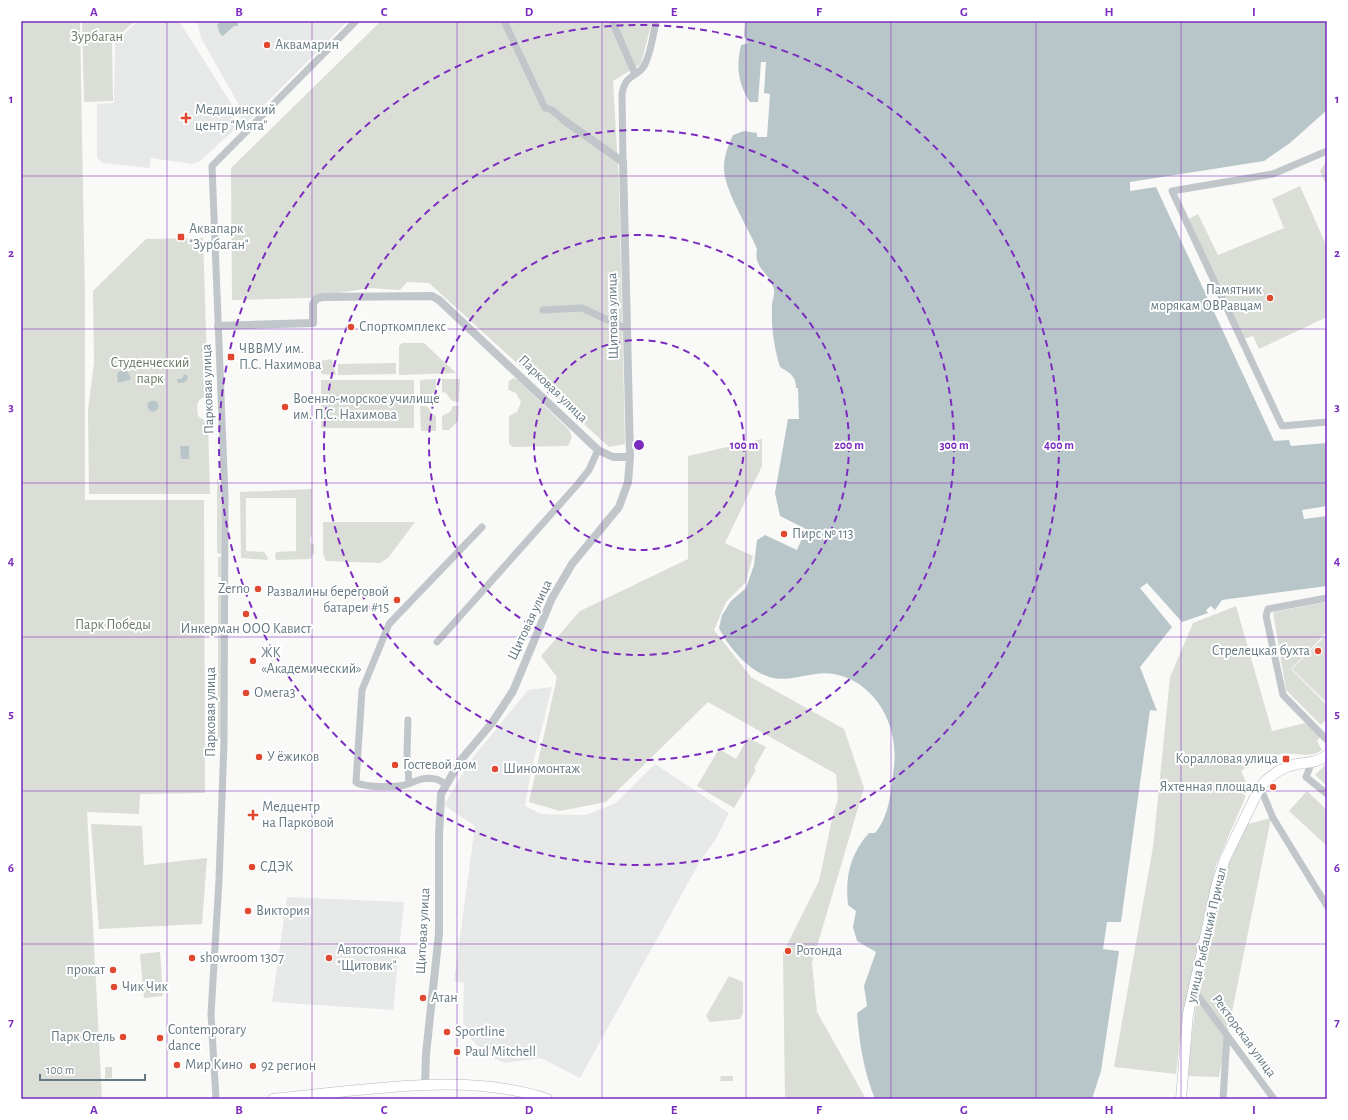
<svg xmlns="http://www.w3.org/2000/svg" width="1348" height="1120" font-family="'Alegreya Sans',sans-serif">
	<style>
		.built { fill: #e7e9e8 }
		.green { fill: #daded6 }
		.water { fill: #b8c6c9 }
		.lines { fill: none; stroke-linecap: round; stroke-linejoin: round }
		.secondary-casing { stroke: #b3babd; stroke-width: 11 }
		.minor { stroke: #c0c6c9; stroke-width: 7 }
		.tertiary { stroke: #c0c6c9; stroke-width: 8 }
		.secondary { stroke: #fff; stroke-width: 10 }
		.grid { fill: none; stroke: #7b2cbf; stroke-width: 1; stroke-opacity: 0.55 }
		.ring { fill: none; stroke: #7b2cbf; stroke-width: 2; stroke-dasharray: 7 5 }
		.poi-dot { fill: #e04830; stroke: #fff; stroke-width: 1.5 }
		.labels { text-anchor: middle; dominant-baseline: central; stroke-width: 4; stroke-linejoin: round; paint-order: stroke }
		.park-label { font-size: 14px; fill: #697a64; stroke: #fff }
		.poi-label { font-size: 14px; fill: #657881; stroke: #fff; text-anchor: start }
		.street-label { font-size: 14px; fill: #657881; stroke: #fff }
		.centre { fill: #7b2cbf; stroke: #fff; stroke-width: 2 }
		.ring-label { font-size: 12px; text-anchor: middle; font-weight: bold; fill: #7b2cbf; stroke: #fff; stroke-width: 4; stroke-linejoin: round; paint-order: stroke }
		.neatline { fill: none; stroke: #7b2cbf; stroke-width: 1.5 }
		.grid-label { font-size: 13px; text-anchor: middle; font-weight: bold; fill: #7b2cbf }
	</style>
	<rect width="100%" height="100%" fill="#f9f9f7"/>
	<!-- built -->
	<g class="built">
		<path d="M138 21H179L232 105 236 128 200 161 192 164 151 158 149 168 103 163 97 158V104L114 103 115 42Z"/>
		<path d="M197 21H348L242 127 238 103 201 38Z"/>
		<path d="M552 687 531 771 525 806 541 814 586 815 616 803 655 764 729 813 717 837 699 863 580 1078 541 1058 505 1063 485 1054 471 1039 463 1022 464 983 454 981 475 826 444 805 471 760 528 690Z"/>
		<path d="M287 897 404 902 393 1010 272 1002Z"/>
	</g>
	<!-- green -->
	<g class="green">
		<path d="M21 21H80L85 301V500H204L205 793 140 794 139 814 87 812 102 1099H21Z"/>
		<path d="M82 21H135L112 42 113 101 84 102Z"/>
		<path d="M381 21H652L641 64 613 81 619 184 625 444 609 447 429 283 407 282 400 290 369 288 309 298 232 300 231 168Z"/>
		<path d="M1327 160V187L1320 171Z"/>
		<path d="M1300 186 1327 247V317L1259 349 1253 336 1243 339 1189 219 1198 214 1218 255 1284 228 1272 199Z"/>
		<path d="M203 238 208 395 199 400 197 405 198 416 208 423 210 494H89L88 410 94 363 93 291 146 239Z"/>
		<path d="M402 343H424L456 373 399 375V346Z"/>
		<path d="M332 359 336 375 321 374V361Z"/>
		<path d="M396 363V374L338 375V364Z"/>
		<path d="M513 378 518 380 569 430 572 437 568 446 513 447 509 444V416L517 412 521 402 516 393 508 390 509 381Z"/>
		<path d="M436 379V393H432L427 401 420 402V380Z"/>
		<path d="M442 379H460L459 402 452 401 446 393 442 392Z"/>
		<rect x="321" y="380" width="93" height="48"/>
		<path d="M420 406H427L432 414 436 416V431H421Z"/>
		<path d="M453 406H459L458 421 449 430H442V416L450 412Z"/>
		<path d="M762 439V466L725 543 753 556 746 582 726 602 714 630 751 677 844 729 864 788 812 963 817 1012 866 1099H785L783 953 819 881 832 819 838 799 836 774 708 702 606 802 560 811 529 802 557 677 541 656 580 611 688 559V456Z"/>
		<path d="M217 477 221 491V554L217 553Z"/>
		<path d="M312 489V536H311L310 543 314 544V553L310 559 276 560 275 555 276 552 296 551V498H246V551L264 552 268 558 267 560 241 558 240 492Z"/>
		<path d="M323 522H415L388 558 380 563 326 561 323 553Z"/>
		<rect x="218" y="557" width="3" height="20"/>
		<rect x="218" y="581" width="3" height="158"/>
		<path d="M1327 602V632L1291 669 1327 705V719L1321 725 1286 690 1273 612Z"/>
		<path d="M1236 606 1272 731 1306 723 1320 737 1317 741 1322 750C1311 759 1292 752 1280 754 1276 755 1272 759 1268 761L1265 756 1241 771 1247 784 1245 798 1216 865 1184 1009 1176 1074 1114 1067 1153 847 1170 677 1193 623Z"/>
		<path d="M1327 634V703L1292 669Z"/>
		<path d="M748 738 766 747 754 768 756 770 734 808 697 786 719 749 736 759Z"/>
		<path d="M1327 763V786L1315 775Z"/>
		<path d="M1307 791 1327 810V846L1289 811Z"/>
		<path d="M1271 818 1219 1077 1187 1076 1198 986 1222 873 1248 824Z"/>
		<path d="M91 824 142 826 144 865 207 858 202 924 99 929Z"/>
		<path d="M160 952 163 996 144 998 140 954Z"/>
		<path d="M729 976 743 982V1013L740 1019 710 1022 706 1016Z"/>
		<path d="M105 1067H112V1078L105 1079Z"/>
		<path d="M721 1076H733V1081H720Z"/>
	</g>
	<!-- water -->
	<g class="water">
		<path d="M221 21H234L238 23V26H234L223 36 220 34 217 25Z"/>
		<path d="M745 21H1327V110L1290 143 1264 161 1130 182V191L1156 187 1274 441 1289 440 1291 446 1327 443V506L1302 510 1304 519 1327 516V586L1222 600 1215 610 1211 606 1206 610 1208 613 1182 622 1147 583 1140 588 1172 627 1140 667 1157 711 1150 710 1121 922H1107L1103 949 1119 951 1101 1071 1092 1099H875C864 1072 859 1042 857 1013L867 1006 864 986 876 952 857 941 853 927 856 911 848 905C845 877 850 854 869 833H875C890 816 891 789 894 767 899 726 876 682 834 674 814 670 793 682 773 678 750 673 729 648 719 628L722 615 731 601 746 588 754 565 757 540 765 535 797 550 806 529 780 516 775 493 788 419H799L798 388H796C796 376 790 373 780 367 774 347 771 327 772 305 772 301 775 295 774 290 770 272 753 269 757 249 748 227 724 190 724 168 724 156 728 146 733 135L744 131 757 133V137H767L770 94 764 93 766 62H761L758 102H750C738 84 736 67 741 45L748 43 744 36Z"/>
		<path d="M123 370 127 371 131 378 129 380 118 383 117 375 118 372Z"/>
		<path d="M184 374 188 376 187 380 183 383H178L177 379H182Z"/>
		<circle cx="153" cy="406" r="5.5"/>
		<path d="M180 446H189V459H181Z"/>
	</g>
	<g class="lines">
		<defs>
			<g id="secondary">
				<path d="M273 1099C358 1091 465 1071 547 1099"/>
				<path d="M1181 1099 1188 1014 1217 883 1225 859 1260 787C1270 775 1282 767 1297 764 1308 762 1318 763 1327 755"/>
			</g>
		</defs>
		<!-- secondary casing -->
		<use href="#secondary" class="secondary-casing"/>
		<!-- minor -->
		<g class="minor">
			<path d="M504 21 545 108 552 110 565 121"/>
			<path d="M612 21 635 74"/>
			<path d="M1327 151 1273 174 1172 191 1282 426 1327 422"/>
			<path d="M623 162 622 94C626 72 636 79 644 66 651 54 653 35 656 21"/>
			<path d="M543 310 582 308 627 329"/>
			<path d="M1327 598 1268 609 1266 616 1283 695 1327 740"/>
			<path d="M437 642 577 485 589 470 598 450"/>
			<path d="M408 720 407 753 409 783"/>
			<path d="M1312 762 1306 777 1327 794"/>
			<path d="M446 785C443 783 439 779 435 779 425 776 414 782 405 785 395 787 363 788 356 782L362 690 389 624 482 527"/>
			<path d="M1260 787 1273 818 1327 906"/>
			<path d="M1193 989 1274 1099"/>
			<path d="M216 1099 211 1014 219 880 224 742 225 497 212 166 356 21"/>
			<path d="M1223 1099 1227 1036"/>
		</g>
		<!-- tertiary -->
		<g class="tertiary">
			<path d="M218 326 313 323V304L316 299 322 297 432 296 439 300 598 450 613 457H630"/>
			<path d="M425 1086 426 1054 439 933V836L441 794 460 761 492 723 513 691 552 598 572 564 619 507 628 482 630 457 623 162 565 121"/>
		</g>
		<!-- secondary -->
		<use href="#secondary" class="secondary"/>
	</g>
	<!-- grid -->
	<path class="grid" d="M167 21V1099M312 21V1099M457 21V1099M602 21V1099M746 21V1099M891 21V1099M1036 21V1099M1181 21V1099M21 176H1327M21 329H1327M21 483H1327M21 637H1327M21 791H1327M21 944H1327"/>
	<!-- distance rings -->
	<g class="ring">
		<circle cx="639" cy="445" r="105"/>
		<circle cx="639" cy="445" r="210"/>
		<circle cx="639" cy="445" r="315"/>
		<circle cx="639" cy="445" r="420"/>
	</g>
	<!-- markers -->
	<g class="poi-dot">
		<circle cx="267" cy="45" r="4"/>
		<path d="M184 112h4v4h4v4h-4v4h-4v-4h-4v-4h4z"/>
		<rect x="177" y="233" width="8" height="8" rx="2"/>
		<circle cx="1270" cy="298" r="4"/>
		<circle cx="351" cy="327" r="4"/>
		<rect x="227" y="353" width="8" height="8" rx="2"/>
		<circle cx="285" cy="407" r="4"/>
		<circle cx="784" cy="534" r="4"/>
		<circle cx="258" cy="589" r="4"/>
		<circle cx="397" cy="600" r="4"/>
		<circle cx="246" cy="614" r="4"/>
		<circle cx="1318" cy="651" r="4"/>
		<circle cx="253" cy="661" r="4"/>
		<circle cx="246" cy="693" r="4"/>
		<circle cx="259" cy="757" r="4"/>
		<rect x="1282" y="755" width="8" height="8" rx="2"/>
		<circle cx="395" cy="765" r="4"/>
		<circle cx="495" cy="769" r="4"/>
		<circle cx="1273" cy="787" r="4"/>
		<path d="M251 809h4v4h4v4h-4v4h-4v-4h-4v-4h4z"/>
		<circle cx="252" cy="867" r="4"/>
		<circle cx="248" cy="911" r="4"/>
		<circle cx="788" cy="951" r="4"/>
		<circle cx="192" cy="958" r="4"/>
		<circle cx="329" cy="958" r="4"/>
		<circle cx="113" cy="970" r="4"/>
		<circle cx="114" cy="987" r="4"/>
		<circle cx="423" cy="998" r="4"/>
		<circle cx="447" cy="1032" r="4"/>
		<circle cx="123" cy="1037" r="4"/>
		<circle cx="160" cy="1038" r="4"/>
		<circle cx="457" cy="1052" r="4"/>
		<circle cx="177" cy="1065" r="4"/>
		<circle cx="253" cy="1066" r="4"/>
	</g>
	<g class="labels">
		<!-- park labels -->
		<g class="park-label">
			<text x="97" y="37">Зурбаган</text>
			<text x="150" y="363">Студенческий<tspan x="150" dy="16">парк</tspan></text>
			<text x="113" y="625">Парк Победы</text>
		</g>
		<!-- poi labels -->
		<g class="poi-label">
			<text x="275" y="45">Аквамарин</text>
			<text x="195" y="110">Медицинский<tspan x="195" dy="16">центр "Мята"</tspan></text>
			<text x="189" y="229">Аквапарк<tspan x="189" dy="16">"Зурбаган"</tspan></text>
			<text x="1262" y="290" text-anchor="end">Памятник<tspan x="1262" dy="16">морякам ОВРавцам</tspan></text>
			<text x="359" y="327">Спорткомплекс</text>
			<text x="239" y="349">ЧВВМУ им.<tspan x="239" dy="16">П.С. Нахимова</tspan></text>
			<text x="293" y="399">Военно-морское училище<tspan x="293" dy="16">им. П.С. Нахимова</tspan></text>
			<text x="792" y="534">Пирс № 113</text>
			<text x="250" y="589" text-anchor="end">Zerno</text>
			<text x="389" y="592" text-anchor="end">Развалины береговой<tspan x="389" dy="16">батареи #15</tspan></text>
			<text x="246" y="629" text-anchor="middle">Инкерман ООО Кавист</text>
			<text x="1310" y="651" text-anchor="end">Стрелецкая бухта</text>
			<text x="261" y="653">ЖК<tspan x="261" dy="16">«Академический»</tspan></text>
			<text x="254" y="693">Омега3</text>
			<text x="267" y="757">У ёжиков</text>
			<text x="1278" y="759" text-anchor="end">Коралловая улица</text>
			<text x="403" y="765">Гостевой дом</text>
			<text x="503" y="769">Шиномонтаж</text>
			<text x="1265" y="787" text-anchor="end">Яхтенная площадь</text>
			<text x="262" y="807">Медцентр<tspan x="262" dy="16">на Парковой</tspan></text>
			<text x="260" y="867">СДЭК</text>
			<text x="256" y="911">Виктория</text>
			<text x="337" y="950">Автостоянка<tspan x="337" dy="16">"Щитовик"</tspan></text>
			<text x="796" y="951">Ротонда</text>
			<text x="200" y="958">showroom 1307</text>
			<text x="105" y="970" text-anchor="end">прокат</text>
			<text x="122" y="987">Чик Чик</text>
			<text x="431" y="998">Атан</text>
			<text x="168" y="1030">Contemporary<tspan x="168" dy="16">dance</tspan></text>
			<text x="455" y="1032">Sportline</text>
			<text x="115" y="1037" text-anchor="end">Парк Отель</text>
			<text x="465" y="1052">Paul Mitchell</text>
			<text x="185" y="1065">Мир Кино</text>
			<text x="261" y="1066">92 регион</text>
		</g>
		<!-- street labels -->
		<g class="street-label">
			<text transform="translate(613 316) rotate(-91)">Щитовая улица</text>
			<text transform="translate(208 389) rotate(-92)">Парковая улица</text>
			<text transform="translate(553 389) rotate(44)">Парковая улица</text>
			<text transform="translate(530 620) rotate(-65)">Щитовая улица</text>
			<text transform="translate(211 712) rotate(-90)">Парковая улица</text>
			<text transform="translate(423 931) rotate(-87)">Щитовая улица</text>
			<text transform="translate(1207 935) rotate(-77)">улица Рыбацкий Причал</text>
			<text transform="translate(1244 1036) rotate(54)">Ректорская улица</text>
		</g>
	</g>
	<circle cx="639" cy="445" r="6" class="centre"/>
	<g class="ring-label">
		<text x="744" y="449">100 m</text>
		<text x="849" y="449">200 m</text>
		<text x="954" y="449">300 m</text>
		<text x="1059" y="449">400 m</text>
	</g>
	<!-- border -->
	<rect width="1348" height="1120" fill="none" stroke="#ffffff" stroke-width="44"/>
	<!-- scale -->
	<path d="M40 1074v6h105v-6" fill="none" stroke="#657881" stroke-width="2"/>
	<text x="46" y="1074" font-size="12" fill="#657881" stroke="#ffffff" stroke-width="3" paint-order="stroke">100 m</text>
	<rect x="22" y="22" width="1304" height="1076" class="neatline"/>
	<g class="grid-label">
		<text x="94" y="16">A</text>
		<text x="239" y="16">B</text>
		<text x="384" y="16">C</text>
		<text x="529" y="16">D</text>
		<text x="674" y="16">E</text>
		<text x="819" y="16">F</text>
		<text x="964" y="16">G</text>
		<text x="1109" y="16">H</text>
		<text x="1254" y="16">I</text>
		<text x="11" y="103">1</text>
		<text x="1337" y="103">1</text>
		<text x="11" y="257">2</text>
		<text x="1337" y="257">2</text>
		<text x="11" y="411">3</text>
		<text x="1337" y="411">3</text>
		<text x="11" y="565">4</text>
		<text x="1337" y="565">4</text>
		<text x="11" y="718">5</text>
		<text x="1337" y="718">5</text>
		<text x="11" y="872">6</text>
		<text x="1337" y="872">6</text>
		<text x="11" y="1026">7</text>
		<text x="1337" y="1026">7</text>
		<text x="94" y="1114">A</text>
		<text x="239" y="1114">B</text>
		<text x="384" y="1114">C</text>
		<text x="529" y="1114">D</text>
		<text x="674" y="1114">E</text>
		<text x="819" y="1114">F</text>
		<text x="964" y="1114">G</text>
		<text x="1109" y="1114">H</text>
		<text x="1254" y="1114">I</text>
	</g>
</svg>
